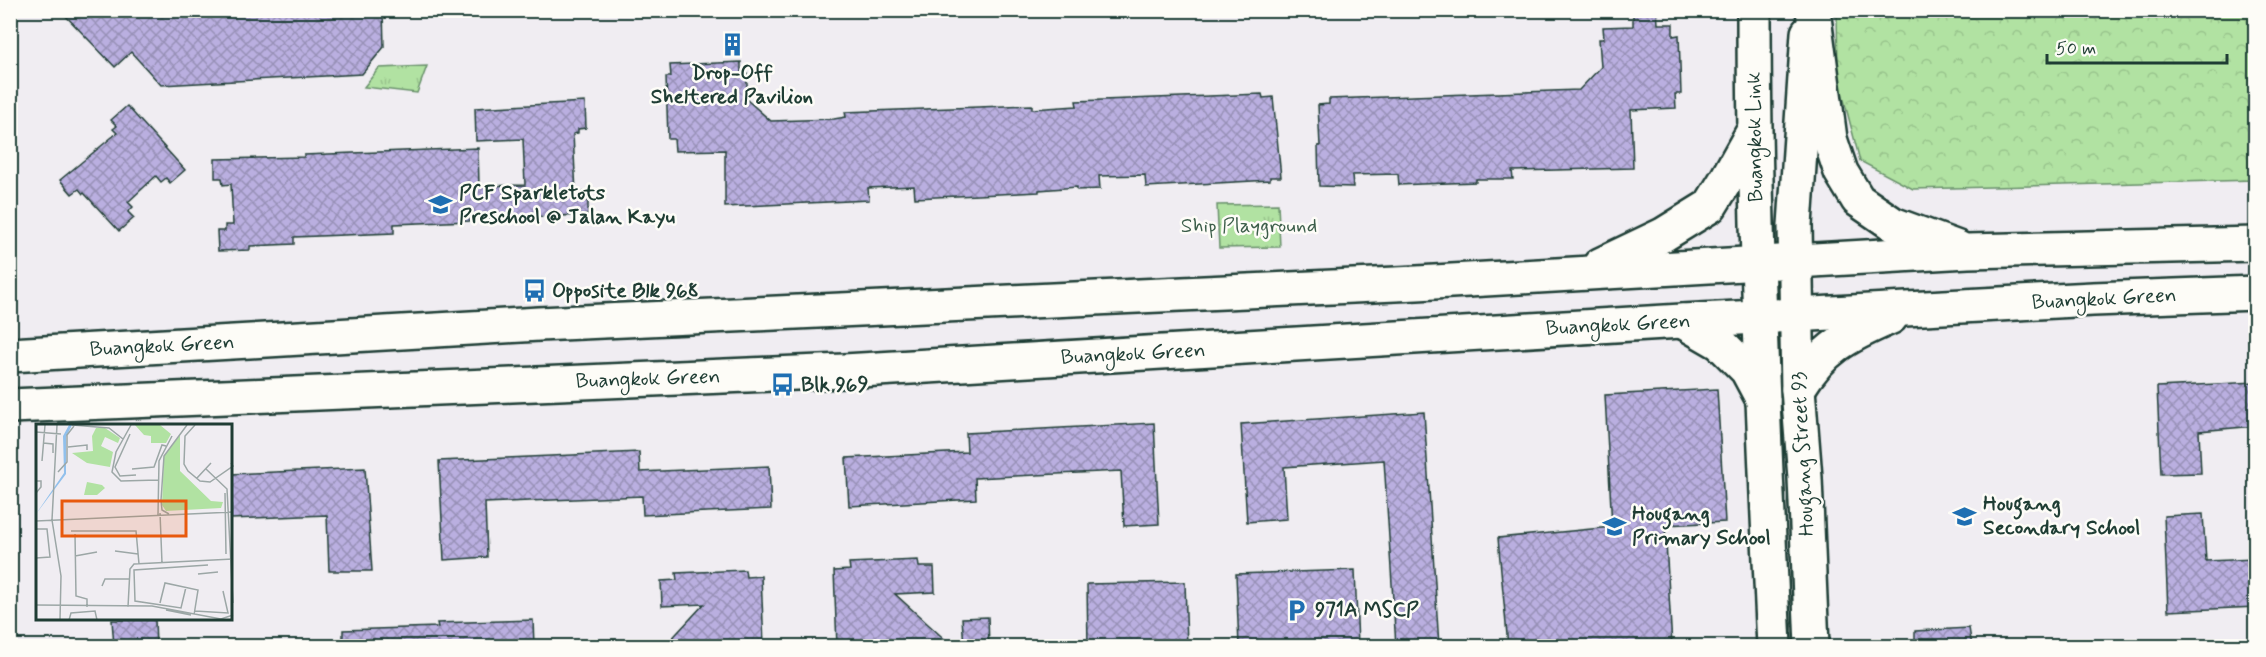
<svg xmlns="http://www.w3.org/2000/svg" width="2266" height="657" font-family="Mynerve,sans-serif">
	<style>
		.forest { fill: url(#forest-crowns); stroke: #68906b; stroke-width: 1.5 }
		.park { fill: url(#park-tufts); stroke: #68906b; stroke-width: 1.5 }
		.building { fill: url(#building-cross-hatch); stroke: #1f3d34; stroke-width: 1.5 }
		.lines { fill: none; stroke-linecap: round; stroke-linejoin: round }
		.minor-casing { stroke: #1f3d34; stroke-width: 38 }
		.major-casing { stroke: #1f3d34; stroke-width: 38 }
		.minor { stroke: #fdfcf7; stroke-width: 33 }
		.major { stroke: #fdfcf7; stroke-width: 33 }
		.labels { text-anchor: middle; dominant-baseline: central; stroke-width: 5; stroke-linejoin: round; paint-order: stroke }
		.poi-label { font-size: 21px; font-weight: bold; fill: #1f3d34; stroke: #fdfcf7; text-anchor: start }
		.street-label { font-size: 21px; fill: #1f3d34; stroke: #fdfcf7 }
		.park-label { font-size: 21px; fill: #3c5e4a; stroke: #fdfcf7 }
		.inset-road { fill: none; stroke: #9ca7a6; stroke-width: 1.5 }
		.view { fill: #e8590c; fill-opacity: 0.15; stroke: #e8590c; stroke-width: 3 }
		.inset-edge { fill: none; stroke: #1f3d34; stroke-width: 3 }
	</style>
	<defs>
		<pattern id="forest-crowns" width="20" height="18" patternUnits="userSpaceOnUse" patternTransform="scale(1.5)"><rect width="20" height="18" fill="#b1e2a2"/><path d="M2 6a3 3 0 1 1 6 0M12 15a3 3 0 1 1 6 0" fill="none" stroke="#98c38c"/></pattern>
		<pattern id="park-tufts" width="24" height="20" patternUnits="userSpaceOnUse" patternTransform="scale(1.5)"><rect width="24" height="20" fill="#b1e2a2"/><path d="M3 7l-1-3M5 7V3M7 7l1-3M15 17l-1-3M17 17v-4M19 17l1-3" fill="none" stroke="#98c38c"/></pattern>
		<pattern id="building-cross-hatch" width="8" height="8" patternUnits="userSpaceOnUse" patternTransform="scale(1.5)"><rect width="8" height="8" fill="#baafe0"/><path d="M0 0l8 8M0 8l8-8" fill="none" stroke="#9790b6"/></pattern>
	</defs>
	<rect width="100%" height="100%" fill="#f0edf2"/>
	<filter id="ink" filterUnits="userSpaceOnUse"><feTurbulence type="fractalNoise" baseFrequency=".0167" numOctaves="2"/><feDisplacementMap in="SourceGraphic" scale="12" xChannelSelector="R" yChannelSelector="G"/><feConvolveMatrix kernelMatrix="1 2 1 2 8 2 1 2 1" color-interpolation-filters="sRGB"/></filter>
	<g filter="url(#ink)">
		<!-- forest -->
		<path class="forest" d="M1837 11H2255V180L1913 189 1860 161 1838 77Z"/>
		<!-- park -->
		<g class="park">
			<path d="M427 66 417 93 364 87 379 68Z"/>
			<path d="M1278 204 1280 247 1219 248 1217 205Z"/>
		</g>
		<!-- building -->
		<g class="building">
			<path d="M60 10H383L384 47 362 74 161 85 131 52 115 67Z"/>
			<path d="M1633 10H1657L1658 24H1673V36L1679 35 1681 94H1675L1676 108 1631 110 1633 168 1512 171 1513 179H1476V182L1421 184 1399 185 1398 174 1352 175 1353 187 1319 186 1318 146H1320L1318 105 1329 104V99L1579 90 1601 67 1599 39H1604L1603 27 1633 26Z"/>
			<path d="M741 62V73L747 74V100L771 121 834 119 846 117 845 112 1032 105V109L1077 106 1076 101 1262 94 1263 98 1273 97 1281 177H1270V180L1146 187 1145 175 1099 176 1100 189 1077 190V187L1039 190V192L915 198 914 186 868 188 869 200 725 207V150L675 151 674 139H668L666 77H671L670 65Z"/>
			<path d="M585 102 586 128 578 129V133L573 134 576 193 588 192V215L470 219V221L394 224V233L294 237V244L250 246V250L218 251 217 231H225V225H233L231 184 223 185 222 178H215V159L304 157V155L478 148 479 186 525 185 523 139 476 141 475 108Z"/>
			<path d="M127 106 185 170 170 183 166 178 161 182 156 176 128 202 133 207 128 212 134 218 119 231 84 193 83 194 79 189 72 194 60 180 117 133 113 129 117 126 111 120Z"/>
			<path d="M2256 382V426L2199 431 2201 473 2161 474 2157 387Z"/>
			<path d="M1717 389 1725 522 1665 525 1672 646H1508L1498 538 1612 527 1605 395Z"/>
			<path d="M1424 412 1439 646H1396L1384 460 1284 467 1287 519 1247 522 1241 424Z"/>
			<path d="M1154 423 1159 524 1124 526 1121 471 975 478 976 499 849 506 846 458 967 452 966 433Z"/>
			<path d="M639 452 640 472 769 466 771 509 643 515 642 496 485 503 487 557 444 560 439 461Z"/>
			<path d="M365 468 372 571H329L327 515 231 519V474Z"/>
			<path d="M2203 514 2206 561 2256 559V607L2168 611 2164 516Z"/>
			<path d="M918 560 919 567H934L935 592 895 594 952 646H837L834 571 850 570 849 563Z"/>
			<path d="M745 570 746 577 761 576 764 646H665L704 604 662 606 661 581 677 580 676 573Z"/>
			<path d="M1355 570 1358 646H1239L1236 574Z"/>
			<path d="M1185 582 1187 646H1088L1087 584Z"/>
			<path d="M988 617 989 646H964L962 618Z"/>
			<path d="M112 620H155L156 646H114Z"/>
			<path d="M533 620 534 646H343V630L438 627 437 623Z"/>
			<path d="M1969 628 1972 646H1915V631Z"/>
		</g>
		<g class="lines">
			<defs>
				<g id="minor">
					<path d="M1754 10C1754 223 1764 435 1774 646"/>
					<path d="M1808 33 1795 225 1798 389 1805 478 1812 646"/>
				</g>
				<g id="major">
					<path d="M1813 10 1830 139 1841 172 1858 200 1893 224 1958 248"/>
					<path d="M1600 265 1663 235 1710 206 1726 180 1754 130"/>
					<path d="M1682 321 1720 343 1747 370 1763 400"/>
					<path d="M10 355 539 324 1417 283 1968 251 2256 244"/>
					<path d="M1798 389C1823 348 1847 336 1891 317"/>
					<path d="M10 406 844 371 1682 321 2093 299 2256 293"/>
				</g>
			</defs>
			<!-- minor casing -->
			<use href="#minor" class="minor-casing"/>
			<!-- major casing -->
			<use href="#major" class="major-casing"/>
			<!-- minor -->
			<use href="#minor" class="minor"/>
			<!-- major -->
			<use href="#major" class="major"/>
		</g>
	</g>
	<!-- icons -->
	<defs>
		<symbol id="building-bare" viewBox="-9 -9 18 18"><path d="M-4-6H4V6H1V3H-1V6H-4ZM-2.5-4.3h1.7v1.8h-1.7ZM.8-4.3h1.7v1.8H.8ZM-2.5-1h1.7V.8h-1.7ZM.8-1h1.7V.8H.8Z" fill="#1f6fb2" stroke="#fdfcf7" stroke-width="2.5" paint-order="stroke"/></symbol>
		<symbol id="school-bare" viewBox="-9 -9 18 18"><path d="M0-5L7-2L0 1L-7-2ZM-4 1L0 2.5L4 1V4Q0 6-4 4Z" fill="#1f6fb2" stroke="#fdfcf7" stroke-width="2.5" paint-order="stroke"/></symbol>
		<symbol id="bus-bare" viewBox="-9 -9 18 18"><path d="M-5-6H5V4H4V6H2V4H-2V6H-4V4H-5ZM-3.5-4V0h7V-4ZM-3.5 1.2v1.5H-2V1.2ZM2 1.2v1.5H3.5V1.2Z" fill="#1f6fb2" stroke="#fdfcf7" stroke-width="2.5" paint-order="stroke"/></symbol>
		<symbol id="parking-bare" viewBox="-9 -9 18 18"><path d="M-3.5-5.5H1a3.5 3.5 0 0 1 0 7H-1V5.5H-3.5ZM-1-3.4V-.6H.8a1.4 1.4 0 0 0 0-2.8Z" fill="#1f6fb2" stroke="#fdfcf7" stroke-width="2.5" paint-order="stroke"/></symbol>
	</defs>
	<g fill-rule="evenodd">
		<use href="#building-bare" x="716" y="28" width="33" height="33"/>
		<use href="#school-bare" x="424" y="188" width="33" height="33"/>
		<use href="#bus-bare" x="518" y="274" width="33" height="33"/>
		<use href="#bus-bare" x="766" y="368" width="33" height="33"/>
		<use href="#school-bare" x="1948" y="500" width="33" height="33"/>
		<use href="#school-bare" x="1598" y="510" width="33" height="33"/>
		<use href="#parking-bare" x="1280" y="594" width="33" height="33"/>
	</g>
	<g class="labels">
		<!-- poi labels -->
		<g class="poi-label">
			<text x="732" y="73" text-anchor="middle">Drop-Off<tspan x="732" dy="24">Sheltered Pavilion</tspan></text>
			<text x="459" y="193">PCF Sparkletots<tspan x="459" dy="24">Preschool @ Jalan Kayu</tspan></text>
			<text x="552" y="291">Opposite Blk 968</text>
			<text x="801" y="385">Blk 969</text>
			<text x="1983" y="504">Hougang<tspan x="1983" dy="24">Secondary School</tspan></text>
			<text x="1632" y="514">Hougang<tspan x="1632" dy="24">Primary School</tspan></text>
			<text x="1315" y="610">971A MSCP</text>
		</g>
		<!-- street labels -->
		<g class="street-label">
			<text transform="translate(1755 137) rotate(-91)">Buangkok Link</text>
			<text transform="translate(2104 299) rotate(-3)">Buangkok Green</text>
			<text transform="translate(1618 325) rotate(-3)">Buangkok Green</text>
			<text transform="translate(162 346) rotate(-3)">Buangkok Green</text>
			<text transform="translate(1133 354) rotate(-3)">Buangkok Green</text>
			<text transform="translate(648 379) rotate(-2)">Buangkok Green</text>
			<text transform="translate(1803 454) rotate(-93)">Hougang Street 93</text>
		</g>
		<!-- park labels -->
		<g class="park-label">
			<text x="1249" y="226">Ship Playground</text>
		</g>
	</g>
	<!-- overview -->
	<g transform="translate(36 424)">
		<rect width="196" height="196" fill="#f0edf2"/>
		<path d="M60 4H69L84 14 82 19 69 13 65 22 77 28 74 43 51 39 36 29 57 27 56 12Z" fill="#b1e2a2"/>
		<path d="M144 11V47L175 77 187 78 185 84 130 87 126 81 128 32Z" fill="#b1e2a2"/>
		<path d="M99 1H124L135 10 130 19H115V12L108 11ZM51 58 66 61 69 64 61 71H48Z" fill="#b1e2a2"/>
		<path d="M33 1H36L30 13V50L0 90 28 49 27 12Z" fill="#91c0ec"/>
		<path class="inset-road" d="M21 1 16 96 25 152 24 196M36 1 73 4 87 15M95 1 80 28 76 48 85 57 122 56M159 1 149 12 148 40 152 47 164 57 174 58 197 42 195 39M0 8 25 10M94 10 79 43 84 52 100 51M7 19 17 20V29M32 23 51 21V26M6 37 9 1M96 45 118 43 126 21 130 22M170 45 191 65 197 179M22 48 31 38V11L38 2M161 54 175 39M0 57H5V63L0 69M189 69 190 130M125 76 128 32 151 1M125 76 126 86 133 90M124 89 126 139M122 91 123 37 136 12M0 97 197 88M0 105H11L14 133 0 134M35 107H100L103 140M39 110 40 172 51 175V183M79 127 102 130M39 132 61 128M162 150 182 148M66 162 69 155H93M150 163 145 184 99 177 98 146 172 141M124 179 129 159 162 166 158 191M0 181 116 182 185 195 197 191M92 183 94 145 98 140 197 135M130 186 155 191M159 187 192 189 187 167M33 196 35 189 59 187 61 196"/>
		<path class="view" d="M26 77H150V112H26Z"/>
		<rect width="196" height="196" class="inset-edge"/>
	</g>
	<!-- margin -->
	<rect width="2266" height="657" fill="none" stroke="#fdfcf7" stroke-width="36"/>
	<rect x="18" y="18" width="2230" height="621" fill="none" stroke="#1f3d34" stroke-width="2" filter="url(#ink)"/>
	<!-- scale -->
	<path d="M2047 54v9h180v-9" fill="none" stroke="#1f3d34" stroke-width="3"/>
	<text x="2056" y="54" font-size="18" fill="#1f3d34" stroke="#fdfcf7" stroke-width="4.5" paint-order="stroke">50 m</text>
</svg>
